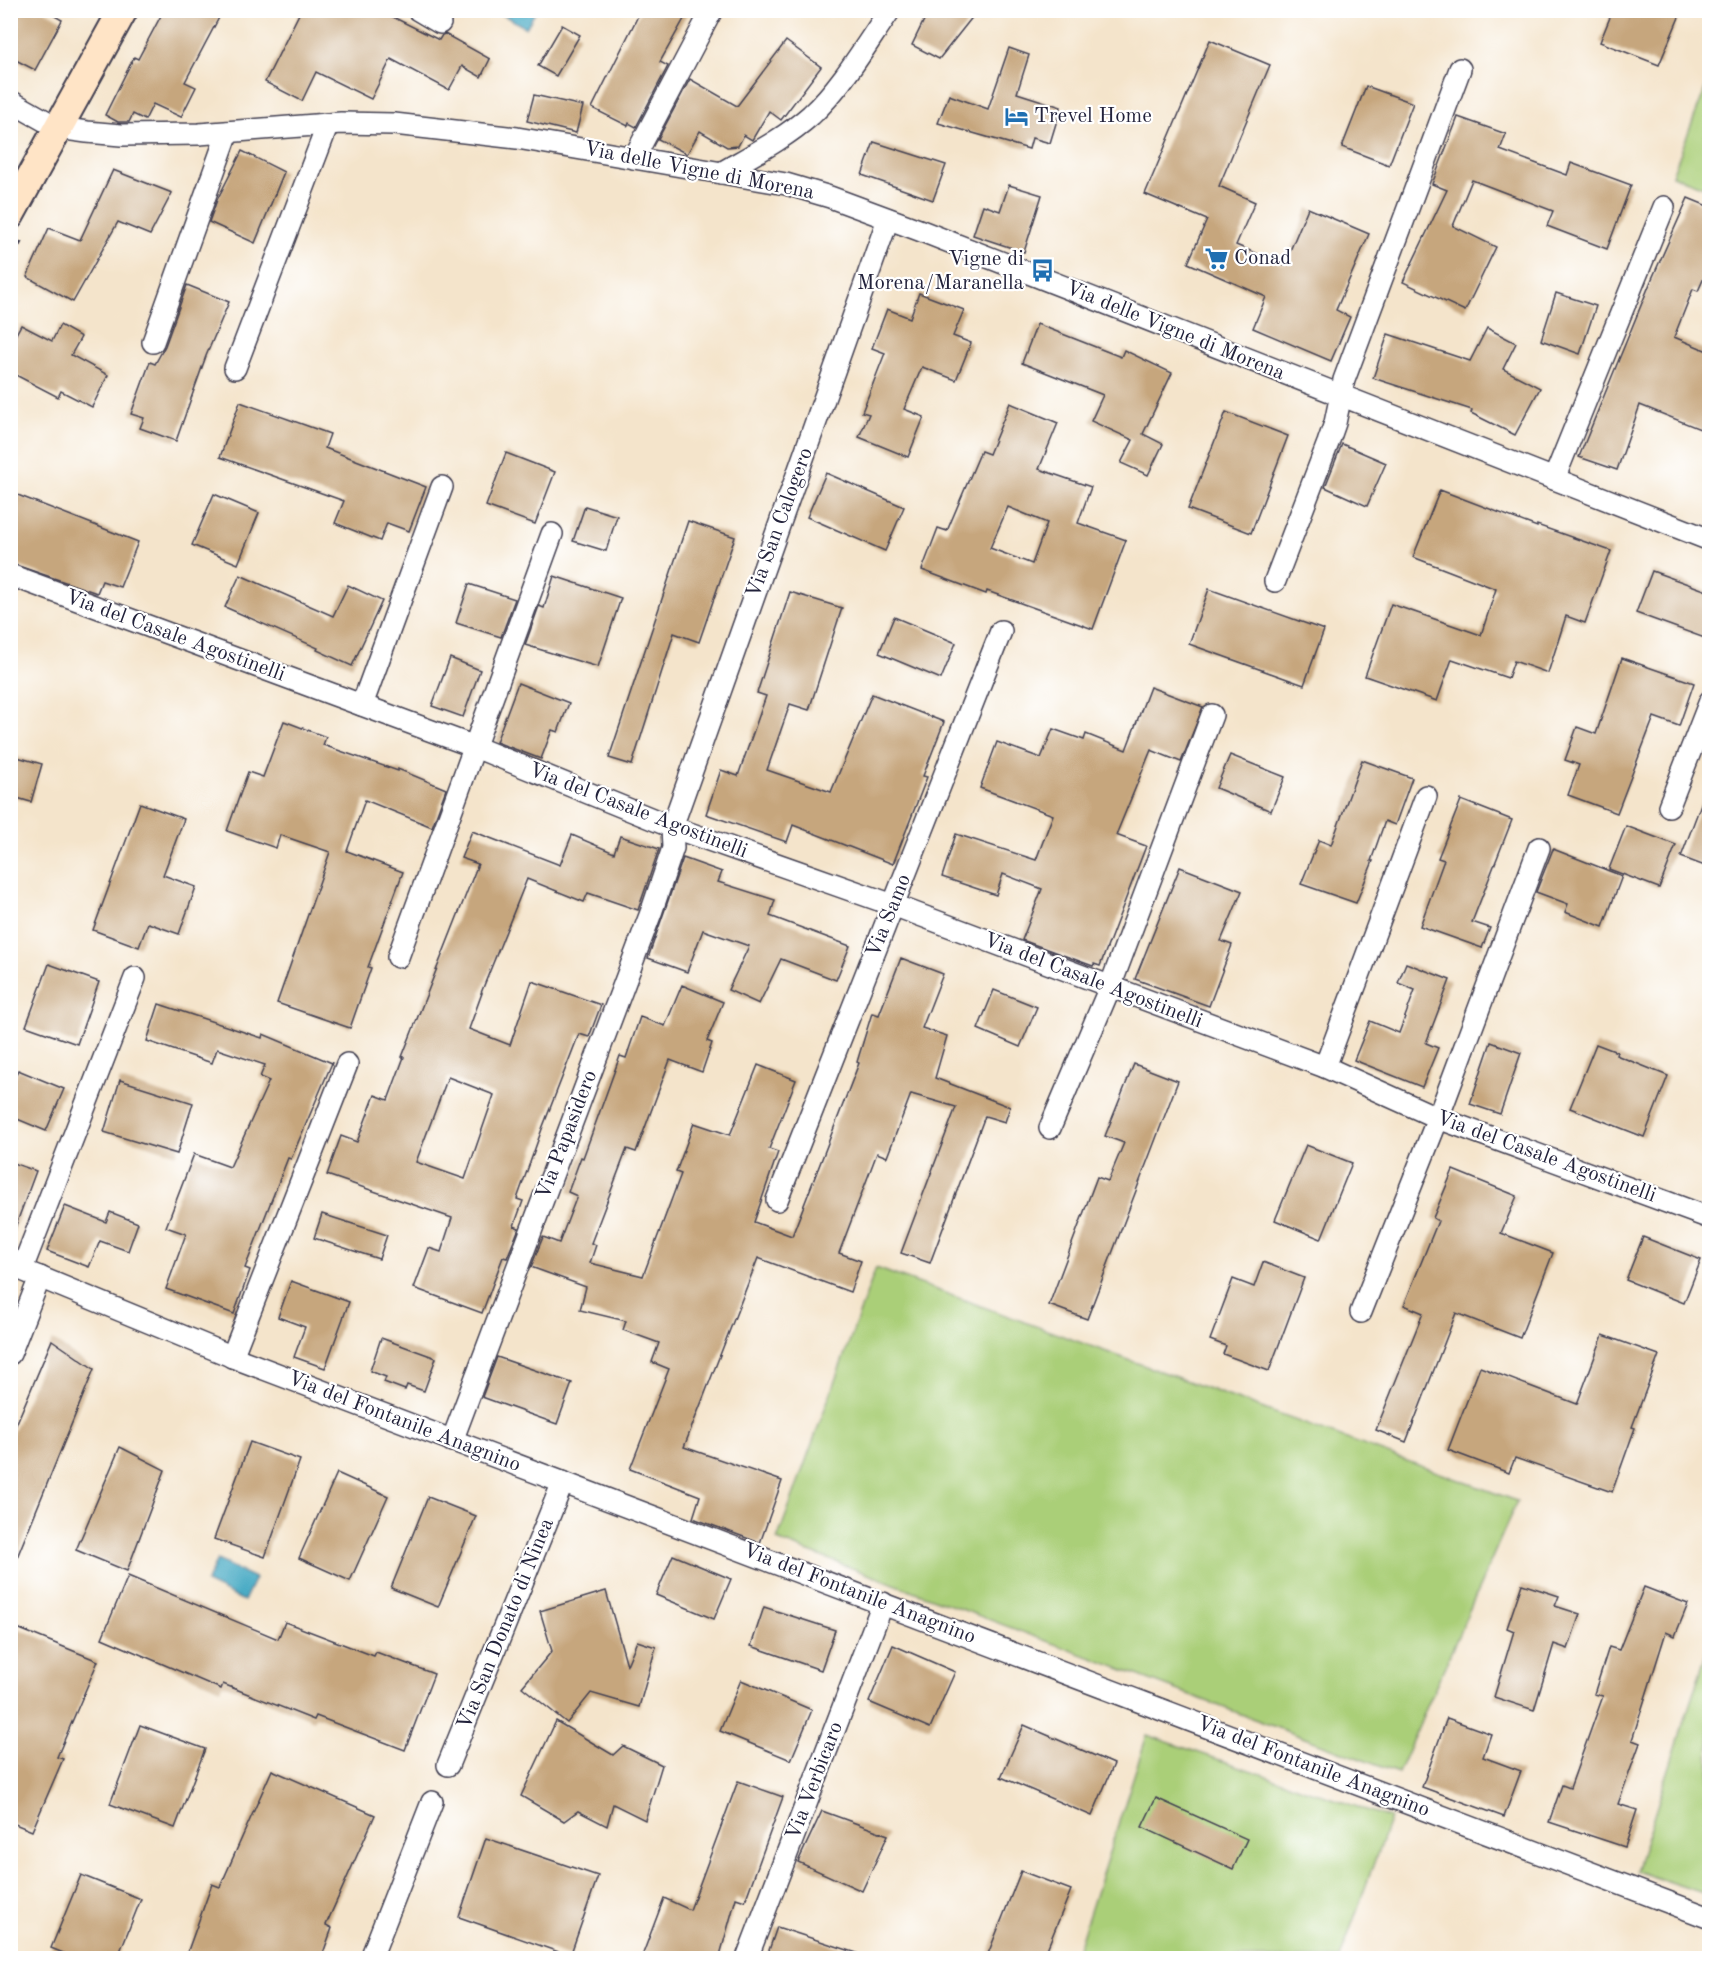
<svg xmlns="http://www.w3.org/2000/svg" width="1720" height="1969" font-family="'Old Standard TT',serif">
	<style>
		.green { fill: #aacf78; stroke: #66785a; stroke-width: 1.5 }
		.water { fill: #44a9c3; stroke: #33667f; stroke-width: 1.5 }
		.building { fill: #c6a67d; fill-rule: evenodd }
		.lines { fill: none; stroke-linecap: round; stroke-linejoin: round }
		.street-casing { stroke: #423f51; stroke-width: 24 }
		.secondary-casing { stroke: #423f51; stroke-width: 32 }
		.path { stroke: #423f51; stroke-width: 4; stroke-dasharray: 4.5 4.5; stroke-linecap: butt }
		.street { stroke: #fff; stroke-width: 21 }
		.secondary { stroke: #ffe4c6; stroke-width: 28 }
		.labels { text-anchor: middle; dominant-baseline: central; stroke-width: 4.5; stroke-linejoin: round; paint-order: stroke }
		.poi-label { font-size: 21px; fill: #22223b; stroke: #fff; text-anchor: start }
		.street-label { font-size: 21px; fill: #22223b; stroke: #fff }
	</style>
	<rect width="100%" height="100%" fill="#fff"/>
	<filter id="ink" filterUnits="userSpaceOnUse"><feTurbulence type="fractalNoise" baseFrequency=".0167" numOctaves="2"/><feDisplacementMap in="SourceGraphic" scale="12" xChannelSelector="R" yChannelSelector="G"/><feConvolveMatrix kernelMatrix="1 2 1 2 8 2 1 2 1" color-interpolation-filters="sRGB"/></filter>
	<filter id="wash" filterUnits="userSpaceOnUse"><feTurbulence type="fractalNoise" baseFrequency=".008" numOctaves="4" result="noise"/><feDisplacementMap in="SourceGraphic" scale="24" xChannelSelector="R" yChannelSelector="G"/><feGaussianBlur stdDeviation="1.35" result="paint"/><feColorMatrix in="noise" values="0 0 0 0 0 0 0 0 0 0 0 0 0 0 0 0 0 1.4 0 .05"/><feComposite in="paint" operator="in"/></filter>
	<g filter="url(#wash)">
		<rect width="100%" height="100%" fill="#f4e4cb"/>
		<!-- green -->
		<g class="green">
			<path d="M1709 79V189L1672 175Z"/>
			<path d="M876 1268 1517 1501 1398 1773 777 1540Z"/>
			<path d="M1709 1645 1710 1895H1709L1636 1871Z"/>
			<path d="M1147 1735 1390 1818 1340 1958H1075Z"/>
		</g>
		<!-- water -->
		<g class="water">
			<path d="M496 11H536L526 28Z"/>
			<path d="M217 1560 255 1578 244 1601 206 1583Z"/>
		</g>
		<g id="blocks">
			<!-- building -->
			<g class="building">
				<path d="M16 10H44L62 20 35 70 10 57V21Z"/>
				<path d="M164 10H223L185 82 196 87 181 117 153 104 145 120 133 114 129 122H118L105 115 134 57 138 59Z"/>
				<path d="M301 10H379L439 40 442 35 445 34 490 59 481 77 462 66 449 90 391 59 371 99 316 72 302 101 265 82Z"/>
				<path d="M641 10H689L660 62 668 66 636 127 629 123 628 126 592 108Z"/>
				<path d="M929 10H978L939 59 912 45Z"/>
				<path d="M1613 10H1682L1659 65 1600 42Z"/>
				<path d="M562 25 580 35 556 76 538 66Z"/>
				<path d="M1210 40 1270 65 1219 186 1255 202 1236 245 1284 265 1308 208 1369 234 1336 310 1350 317 1331 361 1253 328 1266 297 1188 263 1207 220 1145 194Z"/>
				<path d="M786 41 821 67 781 120 769 111 752 140 744 135 738 146 727 147 700 131 687 154 658 139 690 79 737 106Z"/>
				<path d="M1009 48 1029 55 1017 93 1061 107 1050 143 1032 138 1029 149 938 123 949 95 988 109Z"/>
				<path d="M1366 86 1413 103 1389 165 1342 147Z"/>
				<path d="M534 95 583 106 576 133 527 121Z"/>
				<path d="M1458 117 1506 134 1500 150 1567 175 1571 163 1631 185 1607 249 1547 226 1553 211 1472 180 1453 226 1496 247 1465 311 1403 282 1447 190 1432 184Z"/>
				<path d="M874 142 946 165 933 200 862 175Z"/>
				<path d="M242 151 284 172 255 243 209 222 217 200Z"/>
				<path d="M113 170 172 193 150 235 118 222 73 302 27 277 49 228 80 240Z"/>
				<path d="M1009 185 1042 195 1024 252 973 235 983 205 1000 211Z"/>
				<path d="M1688 198 1710 207V264L1698 291 1693 289 1674 337 1710 352V433L1640 405 1617 470 1579 457 1651 281Z"/>
				<path d="M187 285 229 302 206 356 176 441 140 428 144 418 131 414 150 362 155 364 165 346Z"/>
				<path d="M919 293 964 310 953 336 971 343 956 380 922 367 904 409 924 417 908 457 859 437 869 414 862 412 885 353 872 348 887 309 910 318Z"/>
				<path d="M1556 293 1596 306 1580 354 1541 340Z"/>
				<path d="M1037 324 1121 357 1124 350 1172 373 1143 434 1163 444 1148 475 1121 463 1133 440 1091 421 1103 395 1022 363Z"/>
				<path d="M21 325 52 341 60 325 81 337 71 355 108 375 92 407 61 391 58 397 10 372V345Z"/>
				<path d="M1487 328 1516 343 1503 369 1540 388 1515 435 1471 413 1472 410 1373 378 1388 334 1470 361Z"/>
				<path d="M240 402 330 434 325 448 426 487 409 531 387 523 380 541 335 523 344 501 220 457Z"/>
				<path d="M1010 403 1058 423 1039 469 1091 487 1078 523 1126 540 1093 629 987 591 986 594 922 570 938 528 947 531 981 451 989 454ZM1008 507 1047 523 1032 564 990 548Z"/>
				<path d="M1226 412 1288 436 1251 533 1188 509Z"/>
				<path d="M1342 444 1386 463 1367 506 1325 487Z"/>
				<path d="M506 453 555 472 535 524 486 506Z"/>
				<path d="M826 473 904 507 885 551 807 517Z"/>
				<path d="M1440 490 1537 527V525L1611 551 1585 623 1566 616 1548 673 1514 661 1508 678 1452 659 1437 701 1365 676 1391 604 1481 635 1496 589 1413 557Z"/>
				<path d="M10 492 138 542 120 587 102 581 97 593 10 563Z"/>
				<path d="M214 494 259 513 238 564 192 545Z"/>
				<path d="M585 506 617 516 606 551 573 541Z"/>
				<path d="M688 521 735 537 699 642 674 633 632 765 609 758Z"/>
				<path d="M1652 571 1710 592V640L1636 613Z"/>
				<path d="M240 575 333 616 348 585 382 601 352 666 317 650 318 648 225 607Z"/>
				<path d="M554 576 621 598 598 667 525 645 539 606 544 608Z"/>
				<path d="M469 584 515 599 501 637 456 623Z"/>
				<path d="M1209 589 1324 630 1304 685 1189 644Z"/>
				<path d="M790 592 842 608 809 710 790 704 767 770 831 792 872 694 944 722 923 776 927 777 893 864 793 825 787 842 706 814 721 770 738 776 766 696 757 693Z"/>
				<path d="M894 617 956 643 941 679 879 653Z"/>
				<path d="M450 658 480 670 463 717 432 706Z"/>
				<path d="M1622 658 1694 683 1679 726 1654 717 1617 813 1568 795 1579 765 1565 760 1577 727 1596 734Z"/>
				<path d="M518 683 569 703 558 732 552 730 541 759 496 742Z"/>
				<path d="M1150 687 1203 707 1181 762 1151 750 1116 835 1146 846 1100 966 1094 964 1093 966 1022 940 1042 889 1003 874 996 895 942 877 956 834 1036 860 1053 815 980 788 997 742 1041 758 1053 729 1084 740 1086 734 1126 750Z"/>
				<path d="M284 721 326 737 323 745 398 771V769L446 789 432 827 365 800 347 851 403 872 368 967 371 968 350 1028 277 1003 330 852 280 835 276 848 227 831 248 772 263 777Z"/>
				<path d="M10 755 42 764 31 802 10 796Z"/>
				<path d="M1230 755 1285 777 1271 811 1216 788Z"/>
				<path d="M1362 760 1412 778 1395 825 1385 821 1371 861H1373L1356 903 1301 884 1319 840 1331 845Z"/>
				<path d="M1707 788H1710V868L1681 857Z"/>
				<path d="M1461 800 1512 820 1472 922 1490 928 1482 948 1420 926 1444 860 1438 858Z"/>
				<path d="M140 803 184 819 163 875 196 887 179 934 148 923 139 947 93 930Z"/>
				<path d="M1626 826 1676 845 1659 888 1609 869Z"/>
				<path d="M472 831 560 865 572 835 614 853 620 836 659 849 638 910 588 893 584 902 527 879 481 993H482L469 1029 510 1045 532 981 601 1005 589 1037 579 1034 542 1129 517 1199 523 1201 514 1226 519 1228 507 1258 503 1257 482 1313 414 1288 429 1248 441 1252 452 1218 327 1175 341 1136 357 1142 375 1095 388 1100 404 1057H402L478 864 461 858ZM448 1077 494 1095 465 1179 416 1162Z"/>
				<path d="M1553 849 1622 876 1603 927 1565 912 1568 904 1536 892Z"/>
				<path d="M683 858 722 872 718 882 775 900 770 916 850 946 836 980 781 959 759 1004 728 990 749 946 703 930 687 972 648 958Z"/>
				<path d="M1180 867 1242 891 1221 941 1232 945 1209 1006 1135 979Z"/>
				<path d="M901 958 943 974 922 1028 947 1036 935 1078 1010 1107 1005 1122 985 1116 930 1263 901 1253 956 1107 911 1094 887 1157 877 1153 839 1253 861 1261 850 1292 758 1258 684 1447 782 1481 760 1543 693 1518 700 1496 630 1469 669 1369 652 1362 659 1343 623 1330 626 1321 580 1310 586 1287 531 1267 543 1237 559 1243 577 1196 568 1192 581 1157 583 1158 620 1056 626 1058 640 1017 665 1026 682 985 723 1002 707 1041 712 1043 702 1072 670 1060 636 1152 627 1149 591 1243 596 1245 590 1263 643 1276 681 1174 676 1172 694 1123 730 1135 758 1065 796 1080 769 1149 778 1152 754 1222 792 1236 859 1063 857 1062 872 1013 879 1015Z"/>
				<path d="M1406 963 1450 980 1426 1043 1438 1048 1422 1087 1354 1060 1370 1021 1399 1033 1415 990 1398 983Z"/>
				<path d="M49 964 99 982 77 1044 26 1026Z"/>
				<path d="M994 990 1037 1007 1020 1047 978 1029Z"/>
				<path d="M159 1004 262 1038 263 1034 332 1063 291 1159 288 1158 245 1268 250 1270 234 1314 166 1289 186 1234 166 1227 194 1154 230 1167 269 1081 260 1077 265 1065 217 1049 212 1063 147 1041Z"/>
				<path d="M1491 1042 1521 1053 1500 1114 1470 1104Z"/>
				<path d="M1596 1044 1617 1052 1616 1055 1668 1076 1644 1137 1570 1108Z"/>
				<path d="M1134 1064 1178 1081 1087 1319 1049 1305 1097 1177 1108 1181 1124 1143 1105 1136Z"/>
				<path d="M18 1070 64 1089 46 1131 10 1116V1087Z"/>
				<path d="M120 1080 193 1103 177 1154 104 1132Z"/>
				<path d="M1306 1145 1352 1163 1321 1239 1275 1220Z"/>
				<path d="M10 1162 36 1171 13 1233H10Z"/>
				<path d="M1453 1170 1517 1196 1501 1233 1553 1253 1520 1338 1456 1313 1406 1442 1376 1430 1423 1313 1404 1305 1438 1221 1433 1218Z"/>
				<path d="M65 1206 106 1222 110 1212 138 1223 128 1251 100 1241 89 1267 47 1251Z"/>
				<path d="M322 1214 387 1235 379 1259 314 1238Z"/>
				<path d="M1643 1237 1701 1260 1684 1303 1626 1280Z"/>
				<path d="M1263 1262 1304 1278 1269 1371 1223 1354 1226 1346 1210 1340 1233 1279 1254 1287Z"/>
				<path d="M291 1281 349 1302 325 1368 294 1357 305 1327 278 1317Z"/>
				<path d="M1603 1335 1659 1355 1632 1427 1635 1428 1612 1492 1515 1458 1509 1473 1448 1450 1480 1367 1577 1404Z"/>
				<path d="M381 1338 436 1358 424 1391 407 1385 405 1390 384 1382 386 1377 370 1371Z"/>
				<path d="M52 1340 94 1369 11 1572 10 1439Z"/>
				<path d="M497 1357 572 1383 557 1424 482 1397Z"/>
				<path d="M250 1442 300 1460 265 1557 214 1539Z"/>
				<path d="M120 1447 165 1470 127 1571 76 1550Z"/>
				<path d="M337 1473 388 1496 350 1581 299 1558Z"/>
				<path d="M428 1497 476 1516 438 1607 391 1588Z"/>
				<path d="M673 1555 731 1579 714 1619 656 1595Z"/>
				<path d="M128 1576 278 1639 285 1622 374 1656 376 1652 434 1674 405 1750 316 1716 314 1720 223 1684 221 1689 102 1638Z"/>
				<path d="M1522 1584 1559 1596 1555 1606 1580 1614 1568 1649 1554 1644 1534 1710 1494 1697 1514 1631 1507 1628Z"/>
				<path d="M1644 1587 1688 1604 1675 1636 1666 1632 1632 1740 1640 1743 1618 1804 1637 1810 1625 1847 1549 1822 1562 1785 1570 1788 1603 1696 1594 1694 1609 1647 1619 1650Z"/>
				<path d="M606 1591 627 1665 637 1641 656 1647 639 1707 591 1693 567 1723 522 1687 552 1651 540 1611Z"/>
				<path d="M764 1607 835 1630 821 1670 751 1646Z"/>
				<path d="M10 1625 98 1661 57 1757 63 1759 32 1831 10 1822Z"/>
				<path d="M893 1645 955 1672 930 1728 869 1702Z"/>
				<path d="M741 1680 812 1710 791 1760 720 1731Z"/>
				<path d="M1447 1718 1491 1734 1483 1757 1521 1771 1504 1817 1422 1787Z"/>
				<path d="M556 1721 613 1755 623 1746 662 1765 645 1820 613 1804 607 1826 578 1811 564 1821 521 1796Z"/>
				<path d="M140 1725 205 1749 175 1828 110 1804Z"/>
				<path d="M1024 1725 1114 1764 1092 1816 1001 1777Z"/>
				<path d="M272 1770 375 1815 326 1925 332 1928 321 1959H185L212 1884 220 1887Z"/>
				<path d="M738 1781 783 1797 745 1901 736 1898 719 1959H641L664 1898 690 1910Z"/>
				<path d="M1156 1798 1247 1839 1233 1869 1142 1827Z"/>
				<path d="M822 1811 888 1835 862 1891 798 1862Z"/>
				<path d="M486 1838 598 1876 570 1956 459 1917Z"/>
				<path d="M1021 1871 1071 1890 1043 1959H986Z"/>
				<path d="M81 1875 141 1899 117 1959H78L51 1948Z"/>
				<path d="M777 1927 860 1954 859 1959H766Z"/>
			</g>
		</g>
	</g>
	<g filter="url(#ink)">
		<use href="#blocks" fill-opacity="0" stroke="#423f51" stroke-width="1.5"/>
		<g class="lines">
			<defs>
				<g id="street">
					<path d="M418 10 440 23"/>
					<path d="M10 101 58 128 87 132 121 135 199 134 341 123 394 124 517 138 786 184 830 197 919 230 1710 540"/>
					<path d="M634 158 712 10"/>
					<path d="M721 173C752 155 784 139 811 115 843 85 865 46 890 10"/>
					<path d="M153 342 228 132"/>
					<path d="M235 368 328 124"/>
					<path d="M1554 479 1664 207"/>
					<path d="M10 575 475 747 672 827 893 905 1325 1067 1438 1118 1710 1218"/>
					<path d="M1275 581 1328 443 1335 423 1344 380 1460 69"/>
					<path d="M362 705 442 487"/>
					<path d="M1669 806 1710 701"/>
					<path d="M398 957 552 534"/>
					<path d="M1325 1067 1426 796"/>
					<path d="M1050 1128 1110 987 1212 715"/>
					<path d="M777 1200 1001 631"/>
					<path d="M10 1265 243 1361 1710 1918"/>
					<path d="M22 1269 135 978"/>
					<path d="M1361 1312 1438 1118 1539 848"/>
					<path d="M10 1354 40 1277"/>
					<path d="M232 1357 347 1064"/>
					<path d="M452 1441 652 910 673 848 672 827 888 219"/>
					<path d="M448 1765 563 1482"/>
					<path d="M371 1958 432 1802"/>
					<path d="M747 1958 883 1603"/>
				</g>
				<path id="secondary" d="M10 215 123 10"/>
			</defs>
			<!-- street casing -->
			<use href="#street" class="street-casing"/>
			<!-- secondary casing -->
			<use href="#secondary" class="secondary-casing"/>
			<!-- path -->
			<path class="path" d="M10 261 22 239"/>
			<!-- street -->
			<use href="#street" class="street"/>
			<!-- secondary -->
			<use href="#secondary" class="secondary"/>
		</g>
	</g>
	<!-- icons -->
	<defs>
		<symbol id="hotel-bare" viewBox="-9 -9 18 18"><path d="M-6-4.5h1.5V1H6V5H4.5V3h-9V5H-6ZM-4 0a1.8 1.8 0 1 1 3.6 0ZM.5 0V-2.5h3Q6-2.5 6 0Z" fill="#1f6fb2" stroke="#fff" stroke-width="2.5" paint-order="stroke"/></symbol>
		<symbol id="supermarket-bare" viewBox="-9 -9 18 18"><path d="M-6-5.5h2.5l.6 2H6L4.5 2H-2.5L-4.4-4H-6ZM-1.5 3.2a1.3 1.3 0 1 0 .1 0ZM3 3.2a1.3 1.3 0 1 0 .1 0Z" fill="#1f6fb2" stroke="#fff" stroke-width="2.5" paint-order="stroke"/></symbol>
		<symbol id="bus-bare" viewBox="-9 -9 18 18"><path d="M-5-6H5V4H4V6H2V4H-2V6H-4V4H-5ZM-3.5-4V0h7V-4ZM-3.5 1.2v1.5H-2V1.2ZM2 1.2v1.5H3.5V1.2Z" fill="#1f6fb2" stroke="#fff" stroke-width="2.5" paint-order="stroke"/></symbol>
	</defs>
	<g fill-rule="evenodd">
		<use href="#hotel-bare" x="1000" y="100" width="33" height="33"/>
		<use href="#supermarket-bare" x="1200" y="242" width="33" height="33"/>
		<use href="#bus-bare" x="1026" y="254" width="33" height="33"/>
	</g>
	<g class="labels">
		<!-- poi labels -->
		<g class="poi-label">
			<text x="1034" y="116">Trevel Home</text>
			<text x="1234" y="258">Conad</text>
			<text x="1024" y="259" text-anchor="end">Vigne di<tspan x="1024" dy="24">Morena/Maranella</tspan></text>
		</g>
		<!-- street labels -->
		<g class="street-label">
			<text transform="translate(699 171) rotate(11)">Via delle Vigne di Morena</text>
			<text transform="translate(1175 331) rotate(22)">Via delle Vigne di Morena</text>
			<text transform="translate(780 523) rotate(-70)">Via San Calogero</text>
			<text transform="translate(175 636) rotate(20)">Via del Casale Agostinelli</text>
			<text transform="translate(638 811) rotate(21)">Via del Casale Agostinelli</text>
			<text transform="translate(889 916) rotate(-68)">Via Samo</text>
			<text transform="translate(1093 981) rotate(21)">Via del Casale Agostinelli</text>
			<text transform="translate(567 1135) rotate(-69)">Via Papasidero</text>
			<text transform="translate(1546 1157) rotate(20)">Via del Casale Agostinelli</text>
			<text transform="translate(404 1422) rotate(21)">Via del Fontanile Anagnino</text>
			<text transform="translate(859 1594) rotate(21)">Via del Fontanile Anagnino</text>
			<text transform="translate(506 1624) rotate(-68)">Via San Donato di Ninea</text>
			<text transform="translate(1313 1767) rotate(21)">Via del Fontanile Anagnino</text>
			<text transform="translate(815 1781) rotate(-69)">Via Verbicaro</text>
		</g>
	</g>
	<!-- margin -->
	<rect width="1720" height="1969" fill="none" stroke="#fff" stroke-width="36"/>
</svg>
